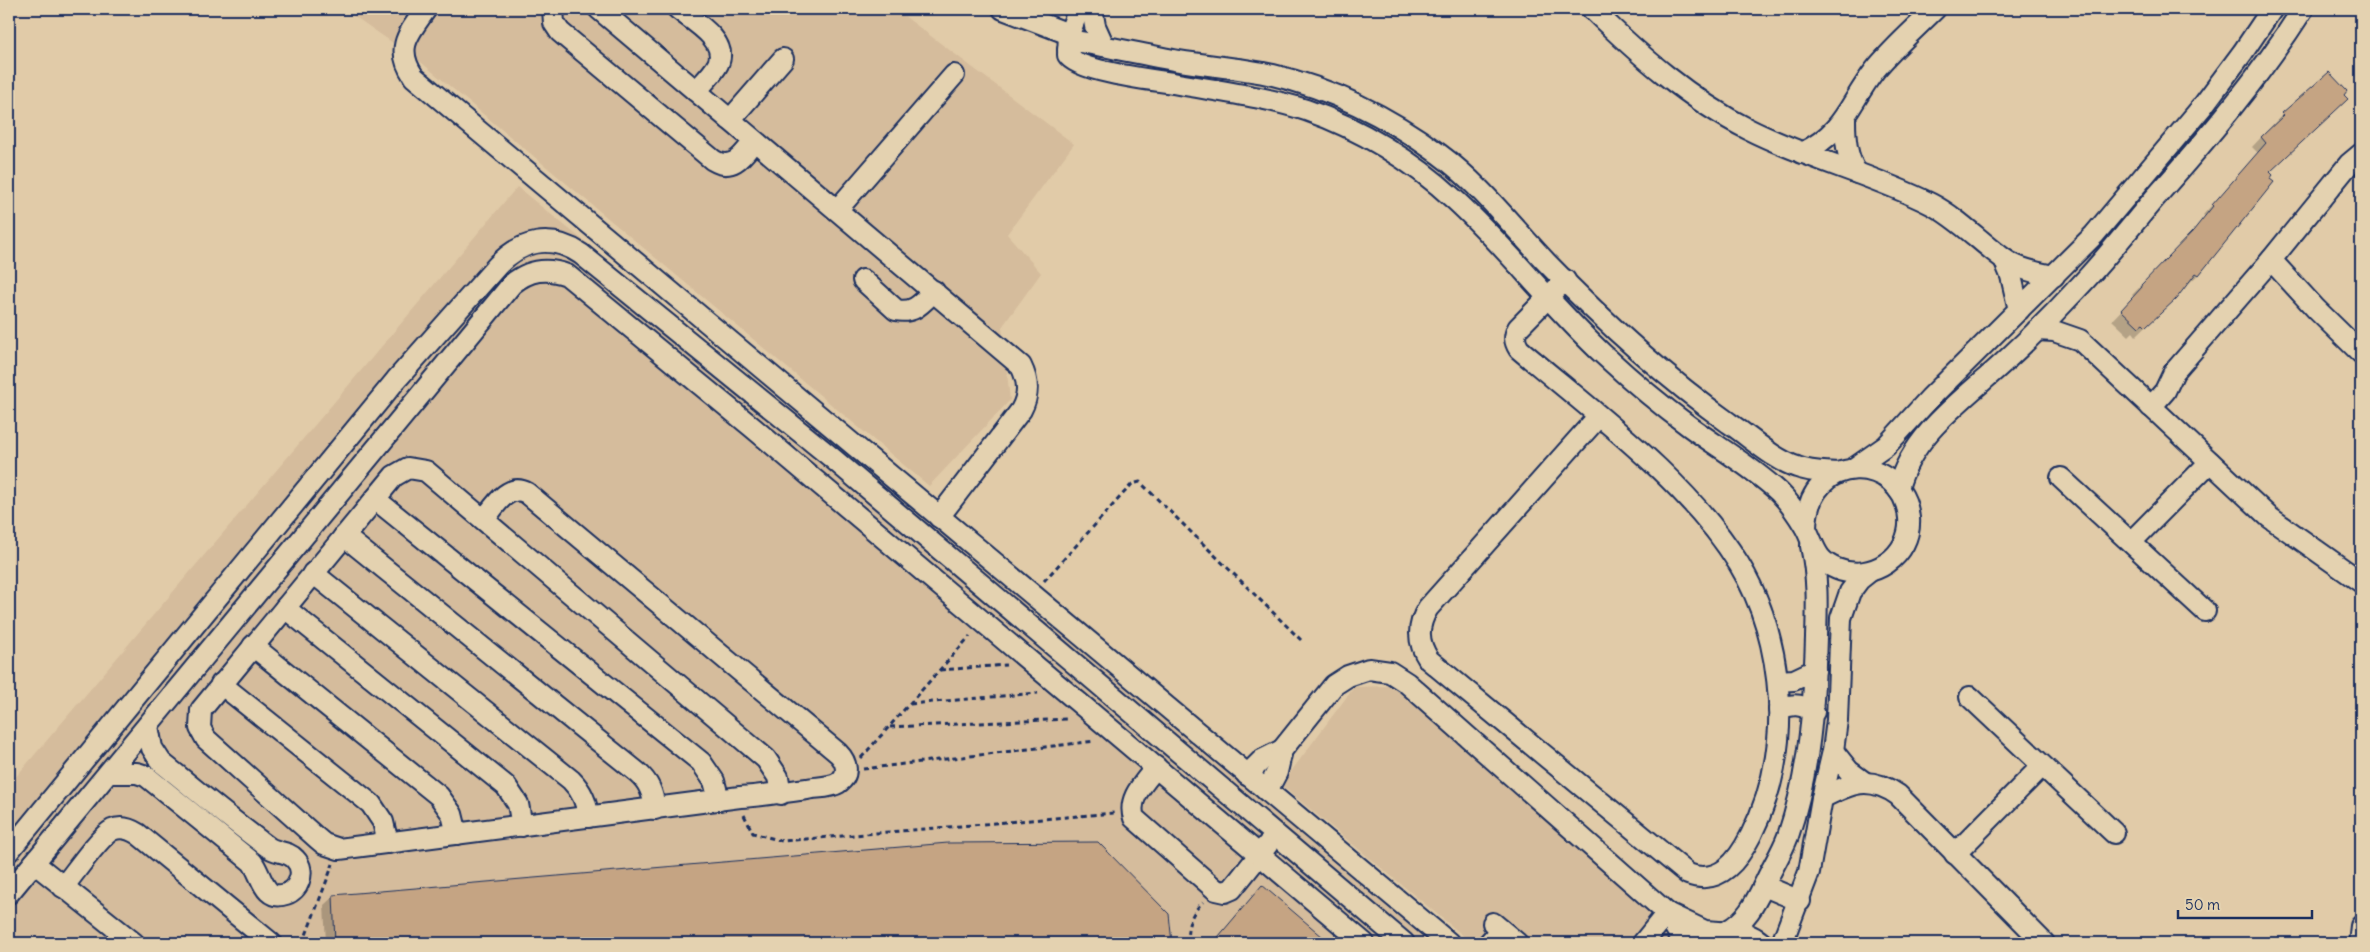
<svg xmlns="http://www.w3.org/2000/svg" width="2370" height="952" font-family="Delius,sans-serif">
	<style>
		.built { fill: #d5bc9c }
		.shadow { fill: #0003 }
		.building { fill: #c5a483; stroke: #1b2f5e }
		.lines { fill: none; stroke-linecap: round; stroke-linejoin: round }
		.minor-casing { stroke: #1b2f5e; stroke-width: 24 }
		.path { stroke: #1b2f5e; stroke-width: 3; stroke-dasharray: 5 4; stroke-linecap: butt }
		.minor { stroke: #e4d2b0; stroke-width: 20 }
	</style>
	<rect width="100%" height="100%" fill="#e1cba8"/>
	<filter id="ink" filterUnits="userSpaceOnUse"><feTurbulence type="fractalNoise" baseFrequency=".02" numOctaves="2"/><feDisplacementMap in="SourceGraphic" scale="10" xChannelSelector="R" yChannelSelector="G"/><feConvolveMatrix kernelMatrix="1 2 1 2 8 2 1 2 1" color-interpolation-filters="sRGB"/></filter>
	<g filter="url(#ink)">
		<!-- built -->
		<g class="built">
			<path d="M344 9H895L1074 144 1007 234 1041 273 1002 327 1010 400 929 486 422 63Z"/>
			<path d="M517 187 1454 943H9V785Z"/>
			<path d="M1390 686 1420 708 1650 912 1692 943H1472L1281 785 1354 687Z"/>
		</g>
		<!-- shadow -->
		<g class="shadow">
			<path d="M2329 73 2269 173 2249 213 2198 275 2188 284 2187 282 2175 298 2136 336 2133 332 2129 336 2112 320 2134 297 2132 295 2184 242 2205 216 2203 215 2258 153 2252 147 2283 114Z"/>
			<path d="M1262 887 1329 943H1213Z"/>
			<path d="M334 896 1168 915 1171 943H326L324 905Z"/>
		</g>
		<!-- building -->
		<g class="building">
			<path d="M2329 72 2347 91 2344 95 2348 99 2270 172 2273 175 2270 179 2274 182 2199 275 2196 273 2176 299 2146 327 2143 324 2139 327 2121 310 2142 287 2141 285 2193 231 2213 206 2212 205 2266 143 2261 137 2284 115 2282 113Z"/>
			<path d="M1098 842 1169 914 1172 943H335L333 895 948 843Z"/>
			<path d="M1262 885 1330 943H1213Z"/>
		</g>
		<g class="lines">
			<defs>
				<g id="minor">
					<path d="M426 9C409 33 394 48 414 77L1449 943"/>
					<path d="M553 9 554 23 560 32 713 160C733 172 743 155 754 141"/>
					<path d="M599 9 1021 366C1029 382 1029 395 1021 410L939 517"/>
					<path d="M678 9C693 21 729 41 718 64 713 74 703 83 696 91"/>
					<path d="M1003 9 1069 34"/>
					<path d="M1079 9 1069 34 1068 55C1077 71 1152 80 1173 83 1217 91 1263 96 1306 110 1359 128 1413 161 1454 199 1507 247 1551 306 1604 355 1631 380 1659 404 1689 426 1719 448 1752 467 1779 492 1789 502 1798 515 1805 527 1815 545 1814 560 1837 569 1871 583 1912 556 1909 518 1903 453 1807 450 1806 528"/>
					<path d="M1092 9 1095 26 1104 46"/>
					<path d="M1592 9C1638 54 1690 100 1748 129 1807 159 1872 174 1931 204 1958 218 1979 241 2004 259 2018 269 2037 273 2054 276"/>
					<path d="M1068 50 1076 42H1081C1114 48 1146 55 1179 61 1210 66 1242 68 1273 75 1332 89 1389 117 1439 154 1480 184 1511 225 1546 262 1603 321 1663 376 1729 423 1750 437 1773 459 1797 467 1809 472 1824 472 1837 473"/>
					<path d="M1845 119C1845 137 1846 157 1857 173"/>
					<path d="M730 120 783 59"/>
					<path d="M1802 153C1845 132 1848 105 1875 70 1893 48 1915 29 1935 9"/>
					<path d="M837 210 954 75"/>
					<path d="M2004 259 2011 276 2019 310"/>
					<path d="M2271 260 2316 309 2361 353"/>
					<path d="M863 280 896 310C914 314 922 303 934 291"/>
					<path d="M1565 280 1518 328C1514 336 1514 341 1519 349 1592 411 1689 482 1739 564 1764 605 1776 653 1779 700 1781 747 1772 793 1751 835 1738 861 1719 886 1688 874L1429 660C1417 642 1417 626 1428 608L1598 417"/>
					<path d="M2037 330 2054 331 2080 340 2269 517 2361 582"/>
					<path d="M2151 407 2165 391 2174 372 2271 260 2349 164 2361 154"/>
					<path d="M1853 469 1886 446 1930 398 2094 235 2202 107 2243 52 2272 9"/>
					<path d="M2061 478 2205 611"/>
					<path d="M1898 489C1911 435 1964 399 2003 363 2028 340 2052 316 2075 291 2103 262 2128 230 2154 199 2208 138 2259 78 2303 9"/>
					<path d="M375 499 701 762 714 781 719 800"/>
					<path d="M484 520C494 507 508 482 527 493L838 753C847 762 850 775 838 783 830 788 816 787 807 789 784 792 763 796 740 797L339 849 324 844 318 839 206 739 200 728 201 710 394 476 408 468 426 471 766 759 778 777 781 794"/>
					<path d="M344 536 637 772C649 782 653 793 655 809"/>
					<path d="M2131 542 2210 462"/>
					<path d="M313 573 571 780C582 791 587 802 588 817"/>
					<path d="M285 608 506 786 518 804 522 826"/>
					<path d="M253 646 439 796 452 814 457 834"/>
					<path d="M1778 681 1794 680 1815 670"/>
					<path d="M221 684 371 804 383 822 388 843"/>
					<path d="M1970 697 2114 833"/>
					<path d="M1779 710C1791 703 1802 704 1814 712"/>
					<path d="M1833 751 1849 771 1864 782"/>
					<path d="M1156 767C1145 782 1127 798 1134 818L1216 890 1225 892 1232 889 1268 844"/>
					<path d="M109 773H137L146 776 252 862C262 874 263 902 286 894 292 892 297 887 299 881 302 874 301 865 295 859 288 851 276 853 268 847 231 820 196 790 161 762L152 748 148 726"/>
					<path d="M1247 775 1262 760 1282 750"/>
					<path d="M1267 791 1277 772 1282 750 1334 685 1348 676 1369 669 1390 672 1407 683 1667 913 1684 943"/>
					<path d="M1822 798C1851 783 1869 775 1898 795L2044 943"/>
					<path d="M9 851 396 380 497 266C521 240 551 234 581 254L831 457 1404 943"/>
					<path d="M1955 854 2042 766"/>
					<path d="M34 863 134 943"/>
					<path d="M1764 886 1800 901"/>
					<path d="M63 887C74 874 99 837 112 830 121 826 130 829 138 834L271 943"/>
					<path d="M9 893 512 284C529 270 546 267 567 275L752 427 1364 943"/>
					<path d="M1667 913 1705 931 1719 932"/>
					<path d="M1493 923 1517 943"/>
					<path d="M1727 931C1748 920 1756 901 1766 881 1773 866 1782 852 1788 836 1810 771 1814 705 1816 637 1817 606 1818 577 1811 546"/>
					<path d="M1489 943 1501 930"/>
					<path d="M1643 943 1667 913"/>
					<path d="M1698 943C1718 928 1742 927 1762 943"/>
					<path d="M1782 943 1809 872 1822 798 1833 751 1837 720 1841 618 1850 592 1859 580 1869 572"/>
					<path d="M2359 943 2361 926"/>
				</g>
			</defs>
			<!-- minor casing -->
			<use href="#minor" class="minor-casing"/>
			<!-- path -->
			<g class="path">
				<path d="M1044 581 1132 484 1140 482 1301 640"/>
				<path d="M940 670 1006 665"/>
				<path d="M910 704 1038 693"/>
				<path d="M890 727 1068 719"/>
				<path d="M861 758 970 636"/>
				<path d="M863 769 1095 741"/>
				<path d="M744 815 753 833 782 841 1114 813"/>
				<path d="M303 943 333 864"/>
				<path d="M1188 943C1186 927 1191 913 1203 902"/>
			</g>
			<!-- minor -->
			<use href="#minor" class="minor"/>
		</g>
	</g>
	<!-- margin -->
	<rect width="2370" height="952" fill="none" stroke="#e4d2b0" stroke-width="30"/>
	<rect x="15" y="15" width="2340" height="922" fill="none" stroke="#1b2f5e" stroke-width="2" filter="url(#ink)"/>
	<!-- scale -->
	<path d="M2178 910v8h134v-8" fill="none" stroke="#1b2f5e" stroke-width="2.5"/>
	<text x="2185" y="910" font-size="15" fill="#1b2f5e" stroke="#e4d2b0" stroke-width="4" paint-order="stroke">50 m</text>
</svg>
